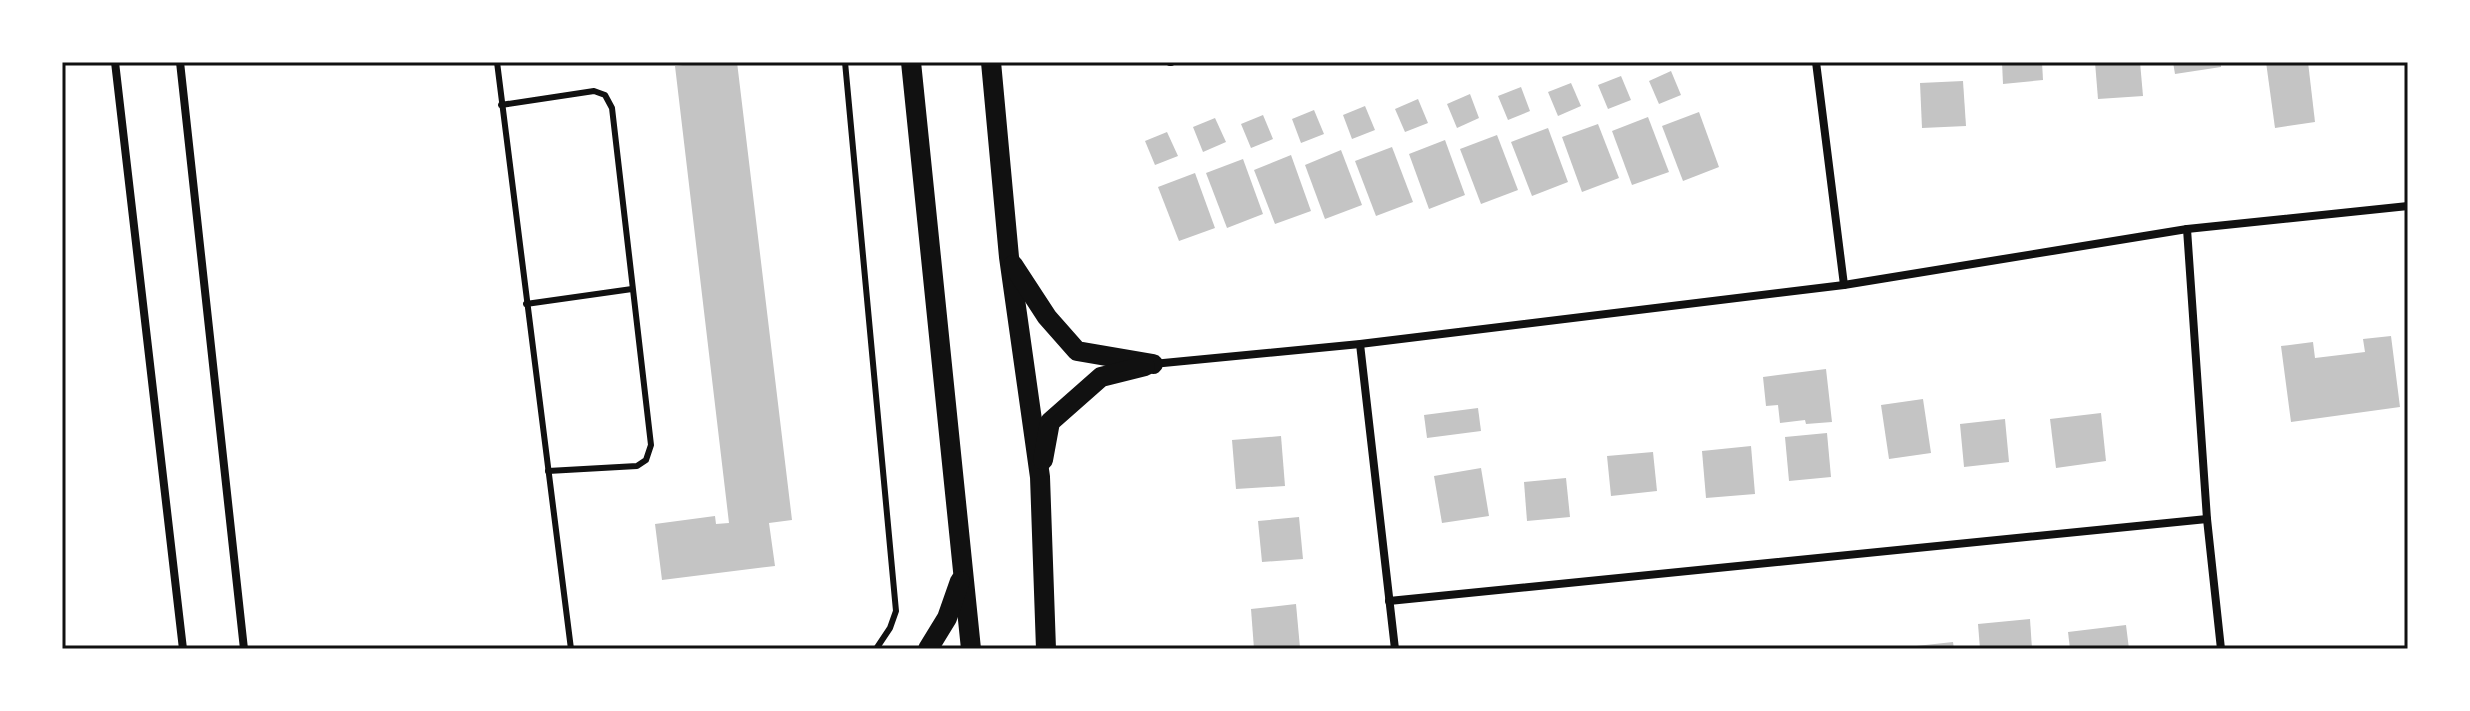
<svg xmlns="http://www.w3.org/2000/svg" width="2470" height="711" font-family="'Archivo Narrow',sans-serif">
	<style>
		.building { fill: #c4c4c4 }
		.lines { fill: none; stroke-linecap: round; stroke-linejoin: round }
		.service { stroke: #111; stroke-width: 6 }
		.minor { stroke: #111; stroke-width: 8 }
		.primary { stroke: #111; stroke-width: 20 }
		.neatline { fill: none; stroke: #111; stroke-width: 3 }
	</style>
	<rect width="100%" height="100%" fill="#fff"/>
	<!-- building -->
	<g class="building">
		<path d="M707 62H737L792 520 769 523 775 566 662 580 655 524 715 516 716 524 729 523 675 66Z"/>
		<path d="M2002 62H2042L2043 80 2003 84Z"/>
		<path d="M2095 62H2140L2143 96 2098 99Z"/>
		<path d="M2173 62H2221V67L2175 74Z"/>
		<path d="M2266 62H2308L2315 122 2275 128Z"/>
		<path d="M1671 71 1681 95 1659 104 1649 81Z"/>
		<path d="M1621 76 1631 100 1608 109 1598 85Z"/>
		<path d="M1963 81 1966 126 1922 128 1920 83Z"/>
		<path d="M1571 83 1581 106 1558 116 1548 92Z"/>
		<path d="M1521 87 1530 111 1508 120 1498 96Z"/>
		<path d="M1470 94 1479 118 1457 128 1447 104Z"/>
		<path d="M1418 99 1428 123 1405 132 1395 109Z"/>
		<path d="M1365 106 1375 130 1352 139 1343 115Z"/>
		<path d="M1314 110 1324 134 1301 143 1292 119Z"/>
		<path d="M1699 112 1719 167 1683 181 1662 126Z"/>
		<path d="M1263 115 1273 139 1251 148 1241 124Z"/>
		<path d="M1648 117 1669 172 1632 185 1612 131Z"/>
		<path d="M1215 118 1226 142 1203 152 1193 127Z"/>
		<path d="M1598 124 1619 178 1582 192 1562 137Z"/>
		<path d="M1548 128 1568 182 1532 196 1511 142Z"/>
		<path d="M1167 132 1178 156 1155 165 1145 141Z"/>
		<path d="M1497 135 1518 190 1481 204 1460 149Z"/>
		<path d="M1445 140 1465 195 1429 209 1409 154Z"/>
		<path d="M1392 147 1413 202 1376 216 1355 161Z"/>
		<path d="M1341 150 1362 205 1325 219 1305 165Z"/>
		<path d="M1291 155 1311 211 1275 224 1254 170Z"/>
		<path d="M1243 159 1263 214 1227 228 1206 173Z"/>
		<path d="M1195 173 1215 228 1179 241 1158 187Z"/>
		<path d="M2391 336 2400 407 2291 422 2281 346 2313 342 2315 358 2365 352 2363 339Z"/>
		<path d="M1826 369 1832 422 1806 424 1805 420 1780 423 1778 405 1766 406 1763 377Z"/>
		<path d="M1923 399 1931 453 1889 459 1881 405Z"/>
		<path d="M1478 408 1481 431 1427 438 1424 415Z"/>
		<path d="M2101 413 2106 461 2056 468 2050 419Z"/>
		<path d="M2005 419 2009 462 1964 467 1960 424Z"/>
		<path d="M1827 433 1831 477 1789 481 1785 437Z"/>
		<path d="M1281 436 1285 486 1236 489 1232 440Z"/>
		<path d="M1751 446 1755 494 1706 498 1702 451Z"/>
		<path d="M1653 452 1657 491 1611 496 1607 456Z"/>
		<path d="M1481 468 1489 516 1442 523 1434 476Z"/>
		<path d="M1566 478 1570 517 1527 521 1524 482Z"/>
		<path d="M1299 517 1303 559 1262 562 1258 521Z"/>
		<path d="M1296 604 1300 648 1254 649 1251 609Z"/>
		<path d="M2030 619 2032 649H1980L1978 624Z"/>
		<path d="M2126 625 2129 649H2070L2068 632Z"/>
		<path d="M1953 642 1954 649H1907V647Z"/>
	</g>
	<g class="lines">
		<!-- service -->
		<g class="service">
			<path d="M497 62 571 649"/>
			<path d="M845 62 896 611 890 628 876 649"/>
			<path d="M501 105 594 91 605 95 612 108 651 445 646 460 637 466 548 471"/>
			<path d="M526 304 632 289"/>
		</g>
		<!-- minor -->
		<g class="minor">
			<path d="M115 62 183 649"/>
			<path d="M180 62 244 649"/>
			<path d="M1170 62H1171"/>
			<path d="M1816 62 1844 285"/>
			<path d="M2187 229 2207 519 2221 649"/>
			<path d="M1360 344 1395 649"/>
			<path d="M1153 364 1360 344 1844 285 2187 229 2408 206"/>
			<path d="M1389 601 2207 519"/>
		</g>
		<!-- primary -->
		<g class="primary">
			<path d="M911 62 971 649"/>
			<path d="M991 62 1009 257 1040 477 1046 649"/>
			<path d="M1013 265 1047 317 1077 351 1153 364"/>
			<path d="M1043 460 1050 422 1101 377 1145 366"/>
			<path d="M928 649 947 618 960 581"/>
		</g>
	</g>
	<!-- border -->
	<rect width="2470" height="711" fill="none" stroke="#ffffff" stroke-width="128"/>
	<rect x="64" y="64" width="2342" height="583" class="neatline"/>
</svg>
